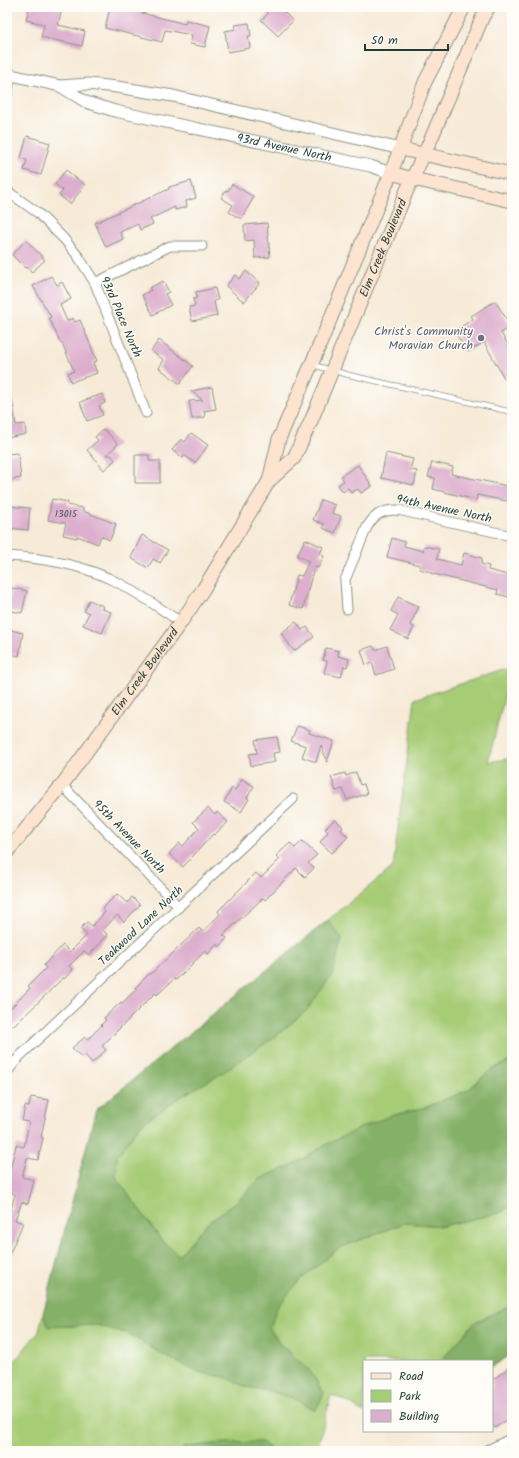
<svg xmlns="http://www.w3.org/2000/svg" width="519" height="1458" font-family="Kalam,sans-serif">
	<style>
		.green { fill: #a7cc76; stroke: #638455 }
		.forest { fill: #85b067; stroke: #52764e }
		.building { fill: #ddafce }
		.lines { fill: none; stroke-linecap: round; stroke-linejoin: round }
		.service-casing { stroke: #8b9486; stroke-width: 6 }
		.minor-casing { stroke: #8b9486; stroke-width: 11 }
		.tertiary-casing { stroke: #8b9486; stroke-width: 13 }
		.secondary-casing { stroke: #8b9486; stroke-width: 15 }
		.service { stroke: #fff; stroke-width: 4.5 }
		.minor { stroke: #fff; stroke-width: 9 }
		.tertiary { stroke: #fff; stroke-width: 11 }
		.secondary { stroke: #fde4d1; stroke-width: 13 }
		.worship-dot { fill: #6b7280; stroke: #fdfcf7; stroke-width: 1.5 }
		.labels { text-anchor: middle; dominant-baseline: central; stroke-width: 3; stroke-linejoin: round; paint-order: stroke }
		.number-label { font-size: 10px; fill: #4e5a5a }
		.street-label { font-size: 12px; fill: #1f3d34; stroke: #fdfcf7 }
		.worship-label { font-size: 12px; fill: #5b616d; stroke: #fdfcf7; text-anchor: end }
	</style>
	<rect width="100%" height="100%" fill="#fdfcf7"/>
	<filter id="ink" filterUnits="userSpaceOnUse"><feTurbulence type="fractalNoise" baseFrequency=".025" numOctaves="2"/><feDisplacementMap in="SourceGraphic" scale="8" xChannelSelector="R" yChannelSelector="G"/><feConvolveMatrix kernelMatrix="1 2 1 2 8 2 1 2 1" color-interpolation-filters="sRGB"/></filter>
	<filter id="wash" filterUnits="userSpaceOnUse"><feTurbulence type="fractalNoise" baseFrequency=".012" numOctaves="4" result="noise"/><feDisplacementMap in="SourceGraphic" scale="16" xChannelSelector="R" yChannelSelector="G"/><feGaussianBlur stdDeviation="0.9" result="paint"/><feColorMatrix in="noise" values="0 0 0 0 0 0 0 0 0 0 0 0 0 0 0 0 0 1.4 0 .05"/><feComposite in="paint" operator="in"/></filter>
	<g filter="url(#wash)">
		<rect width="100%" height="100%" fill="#f7ead7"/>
		<!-- green -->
		<path class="green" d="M512 667 488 762 512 758V1060L491 1070 468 1090 427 1107 401 1114 371 1235 404 1223 443 1226 502 1212 512 1204V1305L475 1322 441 1361H364V1413L346 1401 331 1395 317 1451H7V1371L33 1338 38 1334 96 1110 393 867 415 699Z"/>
		<!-- forest -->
		<g class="forest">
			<path d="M328 920 342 939 332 975 307 1010 276 1036 219 1075 182 1096 140 1125 117 1156 116 1177 163 1242 179 1255 206 1224 236 1202 260 1179 296 1163 325 1145 362 1127 390 1116 427 1107 468 1090 491 1070 512 1060V1204L502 1212 443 1226 404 1223 339 1248 300 1280 276 1309 270 1329 280 1344 310 1371 324 1393 316 1410 292 1398 270 1391 245 1387 228 1378 197 1372 163 1355 129 1334 96 1325 49 1327 43 1314 96 1110Z"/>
			<path d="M512 1305V1354L492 1367V1361H441L475 1322Z"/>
			<path d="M262 1442 273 1451H180L184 1447 224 1443Z"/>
		</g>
		<g id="blocks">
			<!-- building -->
			<g class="building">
				<path d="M29 7H54L62 9 58 25 85 31 82 46 41 37 44 24 26 20Z"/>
				<path d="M120 7 134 9V11L185 24 186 20 210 26 205 47 190 44 192 35 165 30 162 42 105 28 110 8 119 10Z"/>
				<path d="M261 7H279L293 21 278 36 261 20 268 14Z"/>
				<path d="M249 23 251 36H248L250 48 228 52 225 31 236 29 235 25Z"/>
				<path d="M27 136 50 143 41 175 24 170 27 160 21 158Z"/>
				<path d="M66 170 85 185 70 204 59 195 63 191 55 184Z"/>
				<path d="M191 181 196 198 186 201 187 207 175 210V207L150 219 153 224 140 230 138 224 120 232 123 239 106 247 95 223 169 189V187Z"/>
				<path d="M232 184 254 197 241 219 229 212 233 205 221 198 226 190 228 191Z"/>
				<path d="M267 223 270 257 255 258 254 240 245 241 244 225Z"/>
				<path d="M26 240 45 260 32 272 27 267 25 268 12 255Z"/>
				<path d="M246 271 260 283 244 302 226 286 235 275 239 279Z"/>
				<path d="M51 276 57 285 62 282 71 299 60 305 67 321 73 318 75 322 80 320 97 361 93 362 97 373 71 382 68 373 74 371 62 343 61 344 49 318 51 317 33 286Z"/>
				<path d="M163 281 169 292 165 294 171 305 153 315 142 295 151 290 149 288Z"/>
				<path d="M215 288 218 300 214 301 217 316 192 321 189 307 195 306 193 299 197 298 196 292Z"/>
				<path d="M495 301 511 326 501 333 512 351V373L504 378 484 342 468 352 454 331 473 319 471 316Z"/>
				<path d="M159 340 193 366 180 384 159 368 164 360 151 351Z"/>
				<path d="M212 387 216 409 204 411 205 417 192 419 189 401 203 400 191 391Z"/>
				<path d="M102 394 105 403 99 406 103 415 87 421 80 402Z"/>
				<path d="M12 400 16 425 25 424 26 434 7 438V401Z"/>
				<path d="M104 429 118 444 106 455H111L115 460 104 470 87 450 98 440 95 437Z"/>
				<path d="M191 433 208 445 195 463 184 455 183 458 172 450 181 439 185 442Z"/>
				<path d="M18 453 21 478 7 480V454Z"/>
				<path d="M386 453 413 459 410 470 417 471 414 485 381 478Z"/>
				<path d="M135 455H149V461H160V483H135Z"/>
				<path d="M432 462 453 467 451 474 512 487V502L477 495 476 500 433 489 435 478 428 477Z"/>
				<path d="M358 465 372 486 361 493 358 489 351 493 348 488 343 492 338 485 344 481 341 476Z"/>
				<path d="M52 499 68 502 67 505 83 508V511L116 524 110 540 101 536 98 544 77 536V538L63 535 66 523 48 520Z"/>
				<path d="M321 500 335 505 332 513 341 516 335 533 323 528 324 524 313 520Z"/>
				<path d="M8 506 30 508 28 530 7 528Z"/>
				<path d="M142 535 168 550 160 563 153 559 148 568 131 558Z"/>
				<path d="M392 538 405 542 404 546 423 551 424 546 439 549 437 559 461 565 464 553 482 558 481 564 489 566 488 570 512 576V591L511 590 509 597 497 594 498 590 430 573 431 572 419 569 420 565 387 557Z"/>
				<path d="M305 539 323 547 320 554 324 556 318 568 314 567 303 609 289 605 297 575 302 576 309 561 297 556Z"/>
				<path d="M12 588 27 591 22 613 7 610V600H9Z"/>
				<path d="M398 597 419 607 410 625 414 627 408 639 390 630 398 615 391 611Z"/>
				<path d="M89 600 103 606 102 609 111 612 102 633 83 625 89 613 84 611Z"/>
				<path d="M296 622 302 630 307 627 314 637 294 651 281 633Z"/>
				<path d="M7 629 23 633 19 656 7 653Z"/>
				<path d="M373 646 375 650 387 646 394 669 376 675 372 663 366 665 361 650Z"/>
				<path d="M326 648 339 651 338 656 349 659 347 667 344 666 341 677 324 673 327 661 323 660Z"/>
				<path d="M297 726 310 730 309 733 334 741 327 762 321 745 316 762 302 757 306 746 291 741Z"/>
				<path d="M277 737 280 752 273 753 275 762 251 766 249 754 257 753 255 740Z"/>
				<path d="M356 772 360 785 364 784 367 794 347 800 343 789 336 791 331 777 345 773 346 776Z"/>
				<path d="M242 779 254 786 247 798 249 799 241 812 224 802 232 788 235 790Z"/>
				<path d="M208 808 215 815 217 812 228 822 214 835 213 834 183 867 169 854 179 843 183 846 199 828 193 822Z"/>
				<path d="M335 819 343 827 341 830 348 837 332 853 320 842 328 832 325 829Z"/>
				<path d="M302 841 317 855 308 863 314 868 305 877 296 868 265 900 263 898 223 935 227 938 219 947 217 944 208 954 205 951 176 980 174 979 157 995 155 993 102 1046 106 1050 92 1063 84 1054 81 1057 72 1048 85 1037 88 1039 102 1025H101L106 1020 104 1018 121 1002 122 1003 137 989 135 988 148 975 153 972 199 928 203 932 220 914 218 911 256 873 261 878 280 859 276 856 290 843 295 848Z"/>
				<path d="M117 894 127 903 132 897 140 905 124 922 117 915 103 930 108 935 89 955 84 951 69 966 73 970 64 979 63 978 14 1026 12 1024 7 1029V1003L11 1008 30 988 28 986 46 968 44 965 63 945 70 952 87 935 80 929 87 922 92 926 105 912 102 909Z"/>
				<path d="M31 1097 49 1100 41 1137 43 1138 38 1160 27 1158 22 1177 34 1180 28 1204 22 1202 15 1220 23 1223 7 1260V1217L9 1218 15 1194 10 1192 11 1189 7 1188V1182L16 1145 24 1147 29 1122 22 1121 25 1106 29 1107Z"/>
				<path d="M512 1365V1416L495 1428 492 1423V1380Z"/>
			</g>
		</g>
	</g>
	<g filter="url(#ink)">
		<use href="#blocks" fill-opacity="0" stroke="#8b9486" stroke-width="1"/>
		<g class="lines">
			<defs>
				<path id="service" d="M313 365 349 375 512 412"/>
				<g id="minor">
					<path d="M7 94 11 75"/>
					<path d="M7 191 38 213 64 239 78 256 95 283 146 413"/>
					<path d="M95 283 170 246H202"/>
					<path d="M7 556C41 558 76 563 108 578 134 589 157 607 181 622"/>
					<path d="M347 609 345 580 367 527C375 514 382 510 398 510L512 536"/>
					<path d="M62 785 179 907"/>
					<path d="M7 1072 20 1056 293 799"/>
					<path d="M486 1451 512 1438"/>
				</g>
				<g id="tertiary">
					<path d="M7 74 60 86 88 84 117 87 173 96 401 149"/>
					<path id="s1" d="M60 86 86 102 115 111 370 166 391 173"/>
				</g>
				<g id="secondary">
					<path d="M401 149 512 174"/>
					<path d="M391 173 413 179 512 201"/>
					<path d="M269 481 279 439 315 356 391 173 425 82 464 7"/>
					<path id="s2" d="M7 852 62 785 181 622 204 588 269 481 294 458 311 421 407 190 431 139 483 16 489 7"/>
				</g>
			</defs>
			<!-- service casing -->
			<use href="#service" class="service-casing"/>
			<!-- minor casing -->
			<use href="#minor" class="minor-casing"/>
			<!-- tertiary casing -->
			<use href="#tertiary" class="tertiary-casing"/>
			<!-- secondary casing -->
			<use href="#secondary" class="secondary-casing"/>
			<!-- service -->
			<use href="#service" class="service"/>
			<!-- minor -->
			<use href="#minor" class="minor"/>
			<!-- tertiary -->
			<use href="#tertiary" class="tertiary"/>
			<!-- secondary -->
			<use href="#secondary" class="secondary"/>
		</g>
	</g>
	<!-- markers -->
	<circle class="worship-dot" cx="481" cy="338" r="4"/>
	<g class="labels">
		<!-- number labels -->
		<g class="number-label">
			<text x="66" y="514">13015</text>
		</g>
		<!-- street labels -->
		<g class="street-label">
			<text stroke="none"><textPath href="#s1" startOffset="234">93rd Avenue North</textPath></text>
			<text stroke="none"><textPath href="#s2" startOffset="717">Elm Creek Boulevard</textPath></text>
			<text transform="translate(121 317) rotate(67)">93rd Place North</text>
			<text transform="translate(444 509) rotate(12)">94th Avenue North</text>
			<text stroke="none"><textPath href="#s2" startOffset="227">Elm Creek Boulevard</textPath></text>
			<text transform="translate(129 837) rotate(46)">95th Avenue North</text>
			<text transform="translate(141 926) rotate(-43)">Teakwood Lane North</text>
		</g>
		<!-- worship labels -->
		<g class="worship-label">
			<text x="473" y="331">Christ's Community<tspan x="473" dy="14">Moravian Church</tspan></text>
		</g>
	</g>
	<!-- margin -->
	<rect width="519" height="1458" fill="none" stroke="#fdfcf7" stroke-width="24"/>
	<!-- legend -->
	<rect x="363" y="1360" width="130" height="72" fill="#fdfcf7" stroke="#a4b0a9"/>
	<rect x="371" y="1373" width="20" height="6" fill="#fde4d1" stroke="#a4b0a9"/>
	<text x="399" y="1380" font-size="12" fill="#1f3d34">Road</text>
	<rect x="371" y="1390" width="20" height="12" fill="#a7cc76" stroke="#a4b0a9"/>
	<text x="399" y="1400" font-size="12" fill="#1f3d34">Park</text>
	<rect x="371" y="1410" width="20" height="12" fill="#ddafce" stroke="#a4b0a9"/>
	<text x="399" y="1420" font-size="12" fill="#1f3d34">Building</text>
	<!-- scale -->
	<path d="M365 44v6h83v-6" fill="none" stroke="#1f3d34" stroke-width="2"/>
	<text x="371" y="44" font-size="12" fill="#1f3d34" stroke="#fdfcf7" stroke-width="3" paint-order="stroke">50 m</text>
</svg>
